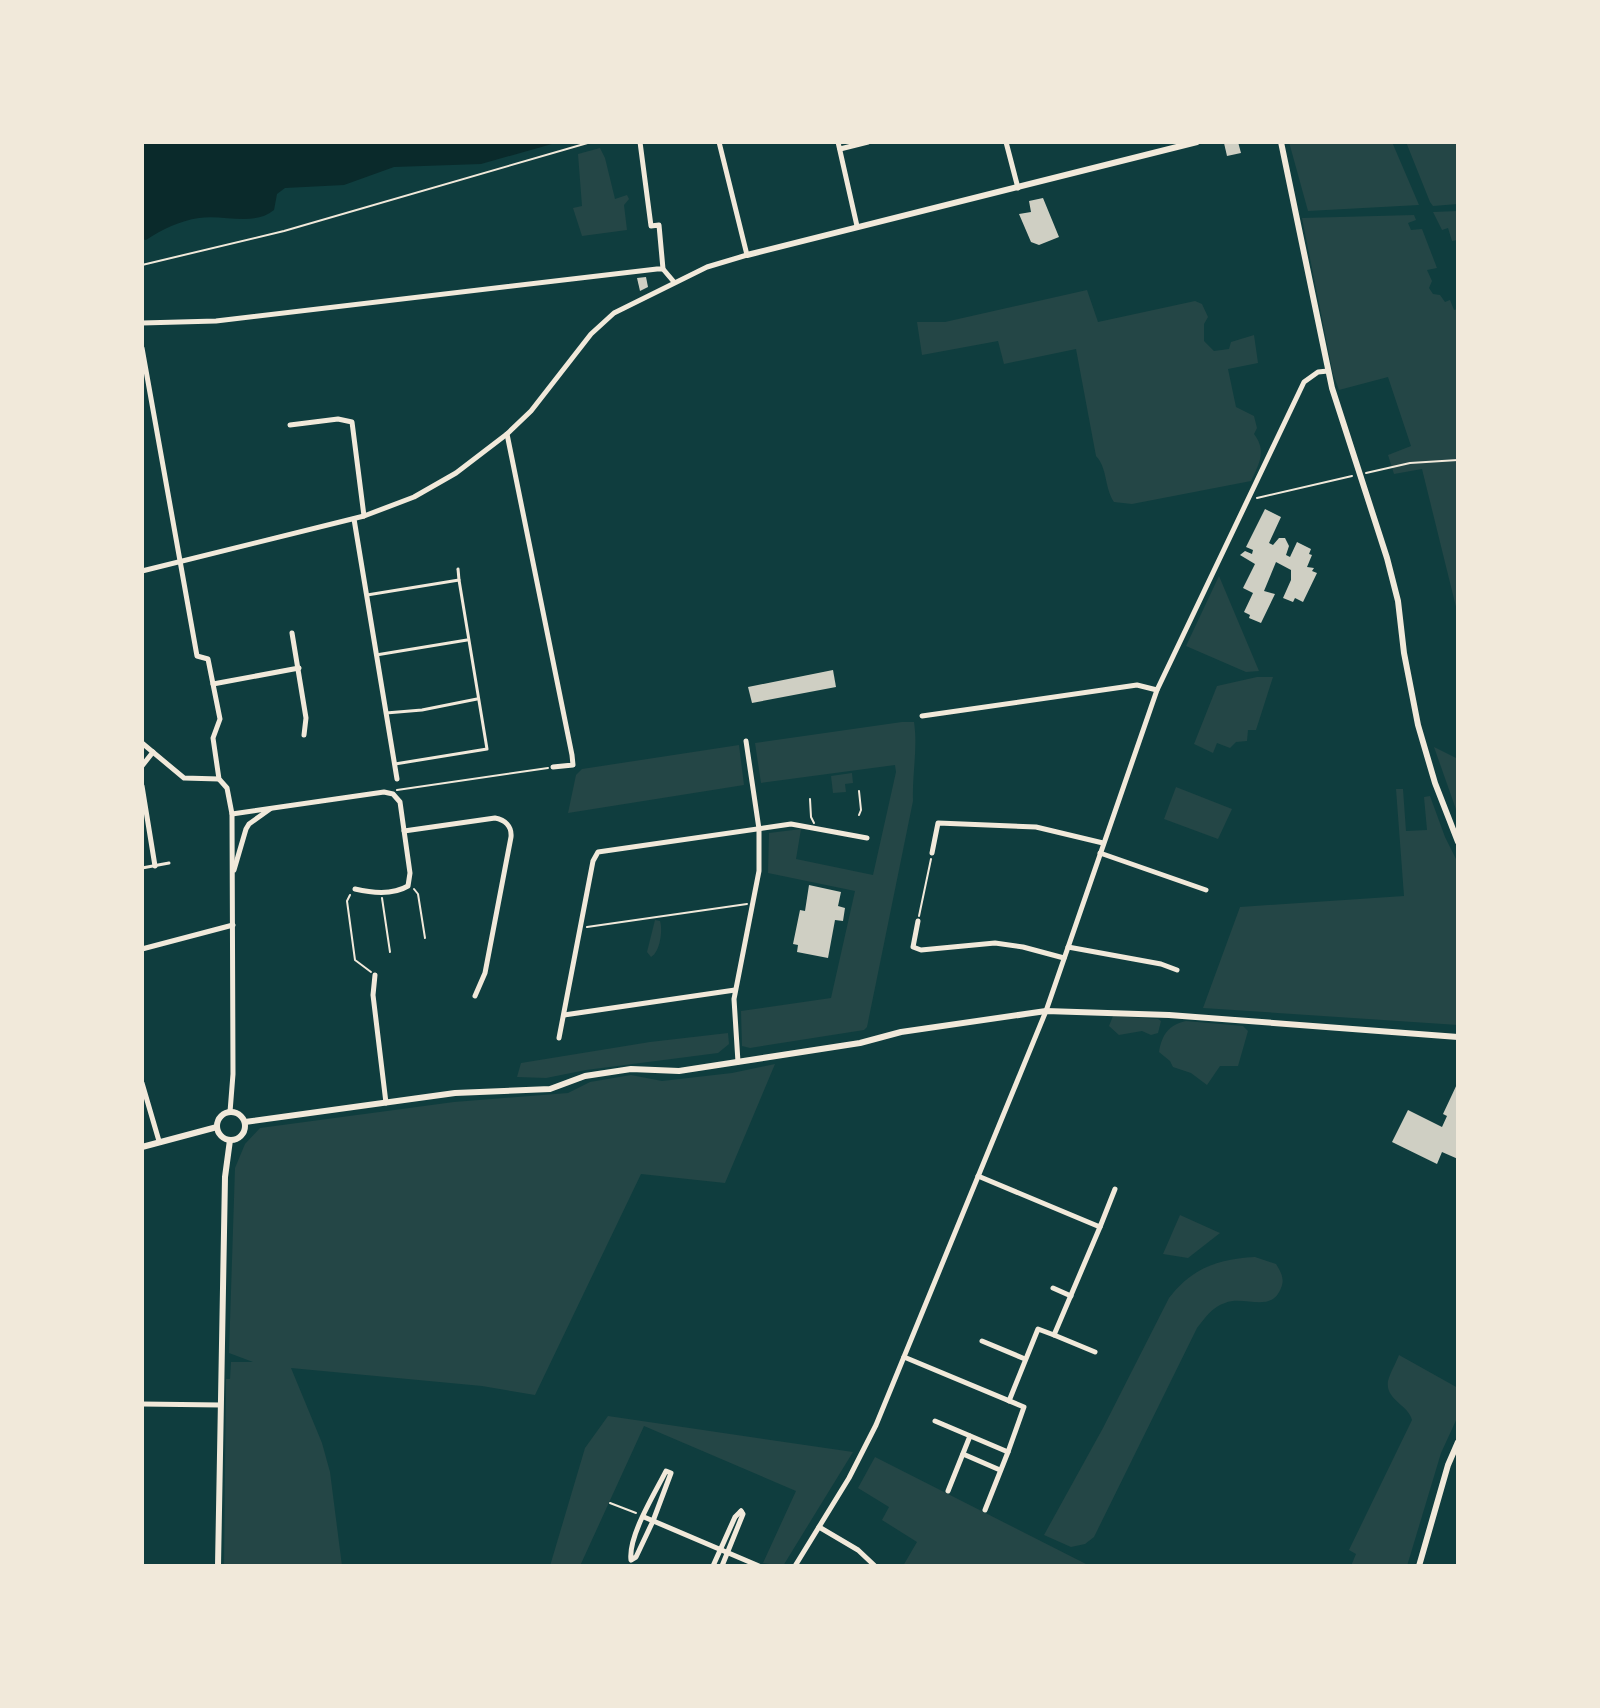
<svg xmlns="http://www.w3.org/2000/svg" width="1600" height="1708" font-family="Lato,sans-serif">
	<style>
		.green { fill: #244646 }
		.water { fill: #0a2a2b }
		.building { fill: #cfcfc3 }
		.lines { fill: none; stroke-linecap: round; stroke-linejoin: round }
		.path { stroke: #f1e9da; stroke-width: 2 }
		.service { stroke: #f1e9da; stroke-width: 3 }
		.minor { stroke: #f1e9da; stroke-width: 5 }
		.tertiary { stroke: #f1e9da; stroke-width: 6 }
	</style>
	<rect width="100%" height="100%" fill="#0f3d3e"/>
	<!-- green -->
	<g class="green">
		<path d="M1289 142H1392L1419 205 1308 211Z"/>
		<path d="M1406 142H1458V204L1433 206 1430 202Z"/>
		<path d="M600 148 605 158 615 199 627 195 629 199 624 205 627 230 582 236 573 208 582 206 578 154Z"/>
		<path d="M1458 211V240L1452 241 1448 228 1442 230 1433 212Z"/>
		<path d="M1414 215 1416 220 1408 223 1411 230 1422 229 1437 268 1427 270 1432 281 1429 288 1433 294 1440 295 1445 302 1450 300 1454 310 1458 309V615L1422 469 1394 474 1388 455 1411 446 1388 377 1339 390 1333 374 1302 218Z"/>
		<path d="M1087 290 1098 322 1195 301 1202 304 1208 317 1204 324V341L1214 351 1229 349 1231 342 1254 335 1258 363 1228 369 1236 407 1254 416 1257 428 1254 434C1267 451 1259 464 1251 481L1132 504 1114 502C1104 487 1108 469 1096 456L1076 349 1004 364 998 341 922 355 917 322H945Z"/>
		<path d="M1219 576 1259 671 1246 672 1186 646Z"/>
		<path d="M1257 677H1273L1256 730H1248L1247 741 1236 742 1230 748 1217 743 1213 753 1194 744 1217 686Z"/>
		<path d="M902 722H914C918 748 912 774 913 801L867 1027 864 1030 750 1048 742 1046 741 1011 831 998 855 891 768 873 769 833 801 829 796 859 873 875 896 772 895 765 761 783 755 743Z"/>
		<path d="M739 745 744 785 568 813 576 775 582 769Z"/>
		<path d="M1434 747 1458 759V815Z"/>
		<path d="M852 773 853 783 845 784 846 792 833 793 831 776Z"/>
		<path d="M1176 787 1232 809 1218 839 1164 819Z"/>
		<path d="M1396 789H1403L1406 831 1427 830 1424 797 1430 796 1445 837 1458 863V1025L1203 1008 1240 907 1404 896Z"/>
		<path d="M655 920 660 921C663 930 660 952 651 957L647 952Z"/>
		<path d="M1113 1016 1158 1019 1161 1021 1158 1033 1151 1035 1142 1031 1119 1035 1109 1026Z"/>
		<path d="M1186 1021 1243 1026 1248 1031 1238 1066H1220L1207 1085 1191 1073 1173 1067 1170 1061 1159 1052C1162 1034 1169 1025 1186 1021Z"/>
		<path d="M728 1033 729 1044 718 1053 586 1070 546 1078 517 1077 521 1063 650 1042Z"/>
		<path d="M775 1064 725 1183 641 1174 535 1395 482 1386 291 1368 322 1443 330 1472 342 1566H224L226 1379H230L231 1362H253L229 1353 235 1168 245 1144 260 1128 454 1102 568 1093 590 1082 631 1075 662 1081 732 1073Z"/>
		<path d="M1180 1215 1220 1233 1188 1258 1163 1254Z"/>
		<path d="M1255 1257 1276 1264C1281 1272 1285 1279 1281 1288 1271 1314 1245 1295 1225 1303 1212 1307 1205 1318 1197 1328L1094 1537 1085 1544 1071 1547 1044 1535 1103 1428 1169 1298C1192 1268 1218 1259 1255 1257Z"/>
		<path d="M1399 1355 1458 1388V1416L1441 1453 1407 1566H1351L1356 1554 1349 1550 1412 1420C1409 1405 1385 1400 1388 1381 1390 1373 1396 1363 1399 1355Z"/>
		<path d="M608 1416 853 1452 783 1566 763 1563 796 1491 644 1426 580 1566H550L585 1448Z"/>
		<path d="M875 1457 1086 1564 1085 1566H903L917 1542 882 1520 889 1507 858 1488Z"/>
	</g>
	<!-- water -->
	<path class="water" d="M142 142H559L481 164 394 167 344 185 285 188 277 194 274 210C253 227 224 214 199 218 179 221 163 229 146 240L142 239Z"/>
	<!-- building -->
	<g class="building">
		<path d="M1228 142H1238L1241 153 1227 156 1224 143Z"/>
		<path d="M1043 198 1059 237 1039 245 1031 242 1019 214 1031 212 1029 201Z"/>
		<path d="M646 277 648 287 640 291 637 278Z"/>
		<path d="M1265 509 1281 517 1269 543 1273 545 1279 538H1285L1289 546 1286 555 1290 557 1297 542 1311 549 1309 554 1312 555 1307 567 1314 568 1312 571 1317 573 1303 602 1295 598 1293 602 1283 598 1291 580V570L1276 562 1264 591 1275 594 1261 623 1249 618 1250 615 1244 612 1253 593 1243 588 1255 564 1240 555 1245 551 1252 554 1253 550 1246 547Z"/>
		<path d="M833 670 836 687 752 703 748 687Z"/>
		<path d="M809 885 841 892 838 906 845 908 843 921 835 920 828 958 797 952 798 945 793 944 800 910 805 911Z"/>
		<path d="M1458 1082V1159L1442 1152 1437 1164 1392 1142 1408 1110 1442 1127 1447 1116 1443 1114Z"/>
	</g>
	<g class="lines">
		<!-- path -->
		<g class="path">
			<path d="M142 265 284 231 591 142"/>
			<path d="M1366 473 1410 463 1458 460"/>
			<path d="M1257 498 1352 476"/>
			<path d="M397 790 548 768"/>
			<path d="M810 799 811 817 814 823"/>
			<path d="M859 815 861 810 859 791"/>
			<path d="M414 889 418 894 425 938"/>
			<path d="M350 895 347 901 355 960 371 972"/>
			<path d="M382 898 390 952"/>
			<path d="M919 916 931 859"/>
			<path d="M587 927 747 904"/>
			<path d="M610 1503 636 1513"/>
		</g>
		<!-- service -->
		<g class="service">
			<path d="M458 569 459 580"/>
			<path d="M367 595 459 580 487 749 395 764"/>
			<path d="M376 655 467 640"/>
			<path d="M386 713 422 710 477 699"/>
			<path d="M142 868 169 863"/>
		</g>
		<!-- minor -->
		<g class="minor">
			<path d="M640 142 651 226 659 225 663 269"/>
			<path d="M838 142 857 226"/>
			<path d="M1006 142 1018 188"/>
			<path d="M840 149 868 142"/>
			<path d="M142 323 216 321 657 269H663L674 282"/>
			<path d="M142 348 197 656 208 659 220 719 213 738 219 779 227 788 232 814 233 1074 230 1112"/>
			<path d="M290 425 338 419 352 422 364 516"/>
			<path d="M507 434 572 755 573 765 553 767"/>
			<path d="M354 519 397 779"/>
			<path d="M142 571 364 516 414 497 456 473 507 434 531 411 591 334 614 313 707 267 747 255 719 142"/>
			<path d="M292 633 306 718 304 735"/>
			<path d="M213 684 299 668"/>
			<path d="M922 716 1137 685 1157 690"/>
			<path d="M142 743 184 778 219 779"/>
			<path d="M142 766 153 752"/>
			<path d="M142 786 155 866"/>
			<path d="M232 814 384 792 393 794 400 802 410 873 408 886C393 895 372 893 355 889"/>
			<path d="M404 831 495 818C505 820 512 826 511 837L485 973 475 996"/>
			<path d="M932 853 938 823 1036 827 1103 843"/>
			<path d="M1100 853 1206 890"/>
			<path d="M234 870 246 829 249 824 270 809"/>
			<path d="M918 921 913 947 921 950 995 943 1023 947 1064 958"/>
			<path d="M1068 947 1161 964 1177 970"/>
			<path d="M142 949 233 925"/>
			<path d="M375 975 373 995 386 1103"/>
			<path d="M564 1015 735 990"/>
			<path d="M559 1038 593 861 598 852 791 824 867 838"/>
			<path d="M738 1062 734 999 759 871V829L746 741"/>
			<path d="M142 1083 159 1141"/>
			<path d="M978 1176 1100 1227 1115 1189"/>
			<path d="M1053 1288 1071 1296"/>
			<path d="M1054 1335 1095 1352"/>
			<path d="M982 1341 1025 1359"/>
			<path d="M904 1357 1024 1407 1008 1452 935 1421"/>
			<path d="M1009 1401 1038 1329 1054 1335 1100 1227"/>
			<path d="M142 1404 220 1405"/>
			<path d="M963 1454 1000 1470"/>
			<path d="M666 1471 671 1473 653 1521 636 1557 631 1560C628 1536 655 1493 666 1471Z"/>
			<path d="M948 1491 970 1436"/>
			<path d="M985 1510 1008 1452"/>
			<path d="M644 1517 759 1566"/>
			<path d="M819 1527 858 1550 875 1566"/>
			<path d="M713 1566 735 1517 741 1511"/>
			<path d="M722 1566 743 1514 741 1511"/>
			<path d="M795 1566 849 1478 876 1425 1046 1011 1157 690 1304 382 1318 372 1328 371"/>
		</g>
		<!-- tertiary -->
		<g class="tertiary">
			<path d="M1281 142 1332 388 1387 558 1398 601 1404 653 1418 725 1435 783 1458 842"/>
			<path d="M747 255 1197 142"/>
			<circle cx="231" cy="1126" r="14"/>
			<path d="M245 1122 455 1093 550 1089 585 1076 631 1069 679 1071 860 1043 901 1032 1046 1011 1169 1015 1458 1037"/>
			<path d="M142 1147 217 1127"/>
			<path d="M218 1566 225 1177 230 1140"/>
			<path d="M1419 1566 1448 1465 1458 1442"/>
		</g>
	</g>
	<!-- border -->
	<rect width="1600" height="1708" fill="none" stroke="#f1e9da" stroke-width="288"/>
</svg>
